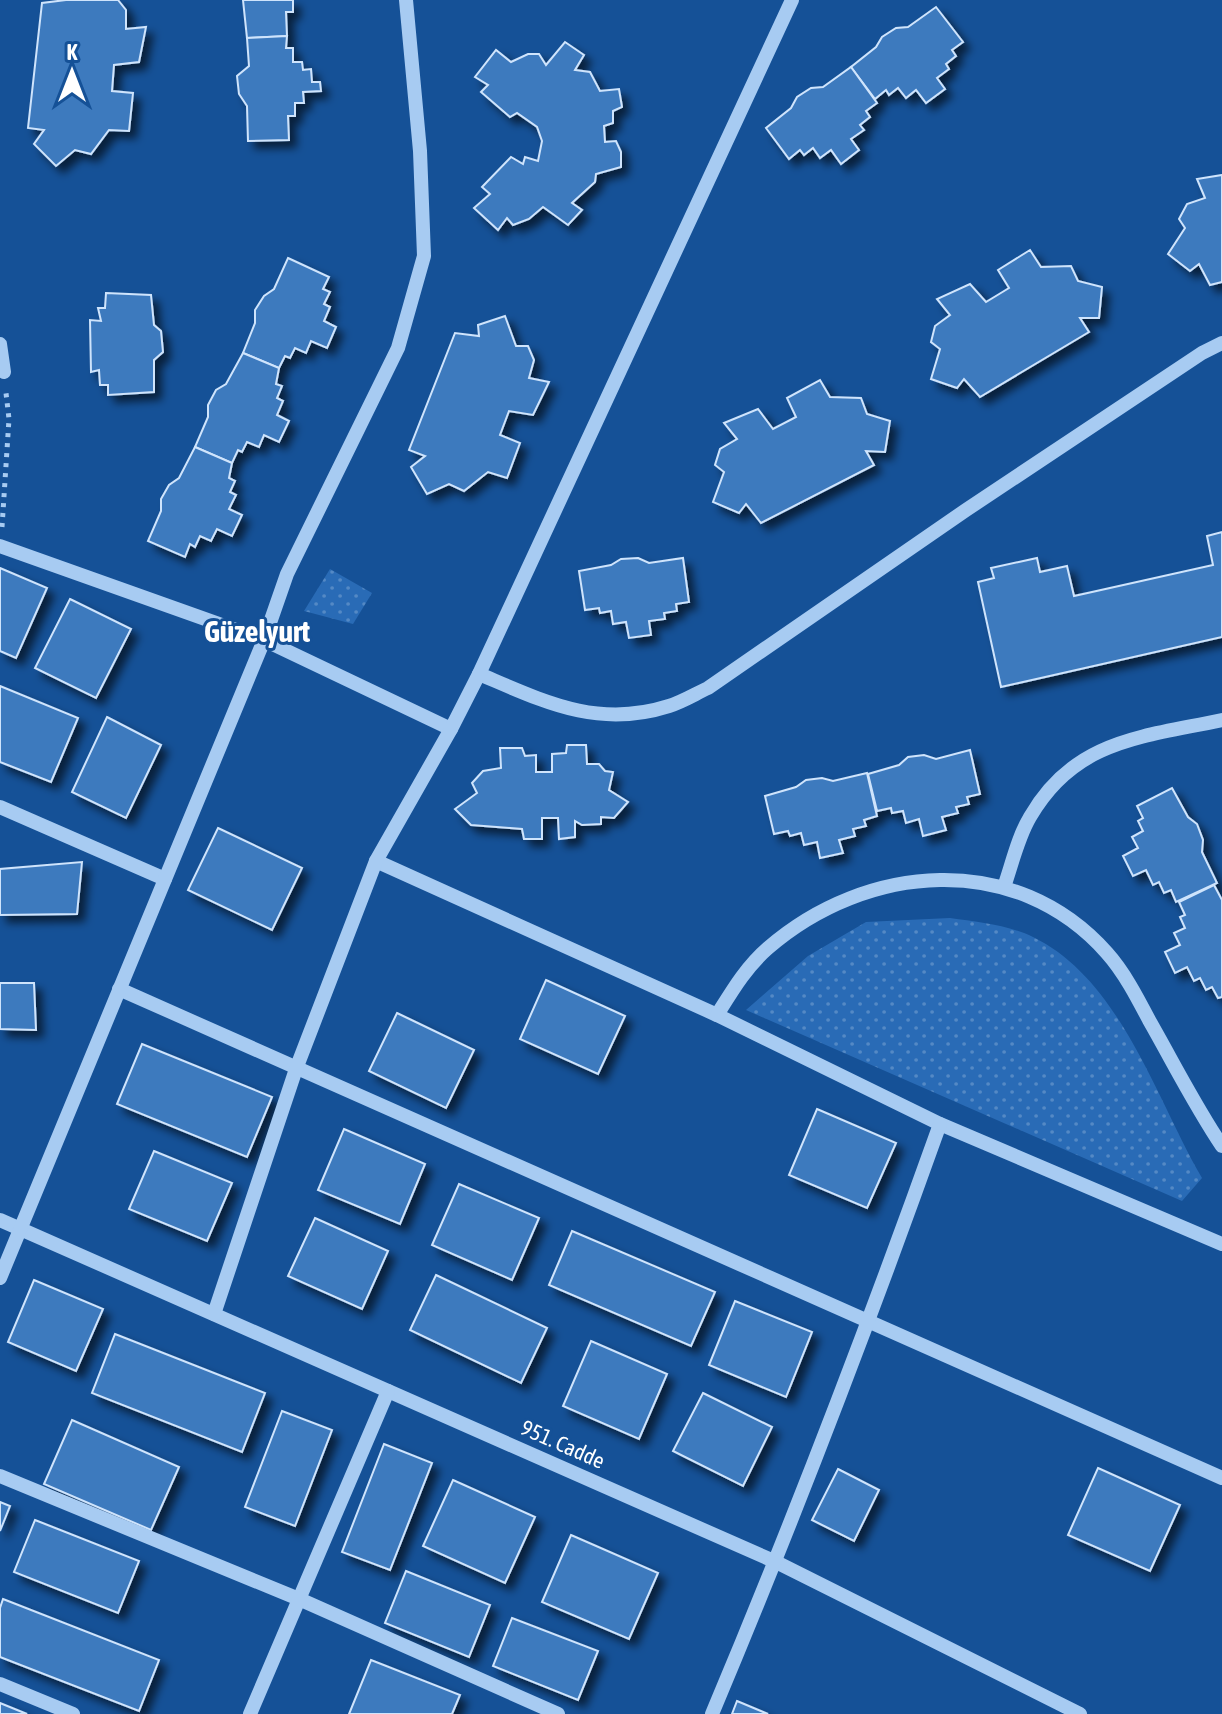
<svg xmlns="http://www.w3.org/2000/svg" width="1222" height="1714" font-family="'Asap Condensed',sans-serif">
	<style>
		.park { fill: url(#park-dots) }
		.building { fill: #3e7abe; stroke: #cfe4fc; stroke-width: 2; filter: url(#shadow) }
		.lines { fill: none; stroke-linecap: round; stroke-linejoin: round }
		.path { stroke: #a7cbf2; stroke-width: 5; stroke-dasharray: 4 6; stroke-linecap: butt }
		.minor { stroke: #a7cbf2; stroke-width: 14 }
		.labels { text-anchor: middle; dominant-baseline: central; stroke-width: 6; stroke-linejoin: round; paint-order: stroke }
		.street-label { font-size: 22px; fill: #fff; stroke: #155197 }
		.district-label { font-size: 30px; font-weight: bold; fill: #fff; stroke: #155197 }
	</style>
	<defs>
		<pattern id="park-dots" width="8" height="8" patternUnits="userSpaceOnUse" patternTransform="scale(2)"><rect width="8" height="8" fill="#296bb6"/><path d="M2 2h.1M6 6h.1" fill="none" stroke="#5489c5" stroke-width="1.8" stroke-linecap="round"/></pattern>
		<filter id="shadow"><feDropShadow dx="7" dy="7" stdDeviation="4" flood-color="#0009"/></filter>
	</defs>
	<rect width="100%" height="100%" fill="#155197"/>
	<!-- park -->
	<g class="park">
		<path d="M330 569 372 593 353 624 304 611Z"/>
		<path d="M950 918C977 922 1009 925 1033 937 1121 980 1156 1099 1202 1178L1182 1201 746 1010 808 956 866 922Z"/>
	</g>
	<!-- building -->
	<g class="building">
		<path d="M66 0H118L126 10V29L146 27 139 62 114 65 112 91 133 93 129 131 109 130 91 154 75 150 56 166 34 144 44 130 28 128 42 3Z"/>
		<path d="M243 0H293V12H286L287 36 247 38Z"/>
		<path d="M936 7 963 42 952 50 956 56 946 64 949 69 937 78 945 89 926 103 916 90 906 98 898 88 889 95 886 90 875 99 851 67 876 47 882 37 896 28 908 27Z"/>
		<path d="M287 36 286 48H293V62H302L303 70 311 69 312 82H320L321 91 303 92 304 103H295V116H288L289 140 248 141 247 106 239 94 237 76 249 66 247 38Z"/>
		<path d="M565 42 584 55 575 70 590 72 600 91 619 89 622 107 613 111V123L604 126 605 142 616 141 621 152V167L596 174 595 182 572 203 582 210 568 225 543 207 529 219 513 225 507 218 498 230 474 208 490 194 482 187 511 157 523 164 525 157 538 161 542 141 537 127 517 113 510 117 481 92 488 85 475 77 496 50 511 62 528 54H539L546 65Z"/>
		<path d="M851 67 877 103 866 111 870 117 860 125 864 130 851 139 859 150 841 164 831 150 820 158 813 148 804 155 800 150 789 159 766 128 791 108 797 97 811 88 823 87Z"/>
		<path d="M1222 175V282L1210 285 1199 264 1190 271 1168 254 1185 228 1179 219 1187 204 1205 198 1197 179Z"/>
		<path d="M1030 250 1041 267 1071 266 1078 281 1102 287 1099 318H1080L1089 332 980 397 964 379 957 388 931 379 940 349 931 342 935 326 950 315 937 299 970 284 986 302 1009 288 998 270Z"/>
		<path d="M288 258 329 277 323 289 330 292 324 304 330 307 324 321 336 327 327 348 311 341 306 353 295 348 290 358 285 356 279 368 243 353 255 323V310L264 296 274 289Z"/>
		<path d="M106 293 151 295 154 325 161 331 163 352 154 360V392L108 395V385H100L99 370 91 372 90 320 101 321 98 308H105Z"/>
		<path d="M505 316 516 346H528L534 360 529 378 549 382 533 415 509 411 500 435 520 443 507 478 488 472 464 491 449 484 427 494 411 467 425 456 409 450 455 333 479 336 478 325Z"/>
		<path d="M243 353 279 368 276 384 282 386 277 398 283 401 277 415 289 421 279 442 264 435 259 447 247 442 242 452 238 450 232 463 195 447 208 417V405L216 390 226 384Z"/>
		<path d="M820 380 830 397 861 398 867 414 890 421 885 452 866 451 874 465 761 523 746 504 739 513 713 502 724 472 715 465 720 449 737 439 724 423 758 409 773 429 796 417 787 398Z"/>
		<path d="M195 447 232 463 229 478 235 481 230 492 236 495 229 509 242 515 232 536 217 529 211 541 200 536 195 547 190 544 185 557 148 541 161 511V499L169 485 179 478Z"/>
		<path d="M1222 532V637L1001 687 978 582 994 578 991 568 1037 558 1040 572 1067 566 1074 596 1213 565 1207 536Z"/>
		<path d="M638 558 649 563 683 558 689 602 676 604 677 611 664 613 665 619 649 621 651 635 629 638 626 622 613 624 611 611 600 613 599 608 585 610 579 571 611 565 621 559Z"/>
		<path d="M0 568 47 588 16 658 0 651Z"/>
		<path d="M70 599 131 629 96 698 35 668Z"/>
		<path d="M0 686 78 718 51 782 0 762Z"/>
		<path d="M107 717 161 745 126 818 72 792Z"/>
		<path d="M567 745H586L587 764H599L605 771 613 772 609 790 628 802 614 818 601 817V824L582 825 575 821V837L559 839 558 818H542V839H524L522 829 471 825 455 809 477 793 472 783 483 771 501 768 500 748H522L525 756 536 755V772H552V754L566 753Z"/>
		<path d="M970 750 980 794 967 797 969 804 956 807 958 813 942 817 946 830 923 836 919 819 906 823 903 811 892 813 891 808 877 811 868 774 899 765 908 757 924 755 936 759Z"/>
		<path d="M867 773 877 816 864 820 866 826 853 829 855 836 839 840 843 853 820 858 817 842 804 845 801 833 790 836 788 831 774 834 765 796 796 787 806 780 822 778 833 781Z"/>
		<path d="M1172 788 1188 817 1197 824 1203 840 1202 852 1217 883 1176 902 1171 890 1164 893 1159 882 1153 885 1146 870 1133 876 1123 856 1138 848 1132 837 1143 831 1138 821 1143 818 1137 806Z"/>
		<path d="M218 828 302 868 272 930 188 890Z"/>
		<path d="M82 862 77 914 0 915V869Z"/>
		<path d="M1214 885 1222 900V997L1218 998 1212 987 1206 990 1200 978 1194 981 1187 967 1175 973 1165 952 1180 945 1174 933 1185 928 1180 917 1185 915 1179 902Z"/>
		<path d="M546 980 625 1016 598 1074 520 1039Z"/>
		<path d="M0 983H34L36 1030 0 1029Z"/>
		<path d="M397 1013 474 1050 446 1108 369 1071Z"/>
		<path d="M142 1044 272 1097 247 1157 117 1104Z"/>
		<path d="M817 1109 896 1143 867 1208 789 1175Z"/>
		<path d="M344 1129 425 1164 400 1224 318 1190Z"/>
		<path d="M154 1151 232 1183 207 1241 129 1209Z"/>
		<path d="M459 1184 539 1218 512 1280 432 1245Z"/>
		<path d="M315 1218 388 1251 362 1309 288 1276Z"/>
		<path d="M572 1231 715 1292 691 1346 549 1285Z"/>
		<path d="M436 1275 547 1328 521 1383 410 1330Z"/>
		<path d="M34 1280 103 1309 76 1371 8 1342Z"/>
		<path d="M735 1301 812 1332 786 1397 709 1365Z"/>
		<path d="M115 1334 265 1393 242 1452 92 1393Z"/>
		<path d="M591 1341 667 1374 639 1439 563 1406Z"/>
		<path d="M703 1393 772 1427 743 1486 673 1451Z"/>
		<path d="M282 1411 332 1430 295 1526 245 1507Z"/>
		<path d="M72 1420 179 1467 151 1530 44 1484Z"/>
		<path d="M384 1444 432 1463 390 1570 342 1552Z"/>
		<path d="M1098 1468 1180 1505 1150 1571 1068 1535Z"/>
		<path d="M838 1469 879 1490 854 1541 812 1520Z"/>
		<path d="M453 1480 535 1517 505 1583 423 1546Z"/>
		<path d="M0 1502 10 1506 0 1531Z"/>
		<path d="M35 1520 139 1561 118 1613 14 1572Z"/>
		<path d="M571 1535 658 1573 629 1639 542 1602Z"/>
		<path d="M406 1571 490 1605 469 1657 385 1623Z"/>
		<path d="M3 1599 159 1660 139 1711 0 1657V1608Z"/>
		<path d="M512 1618 598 1651 578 1700 493 1666Z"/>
		<path d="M371 1660 460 1695 452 1714H349Z"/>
		<path d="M737 1701 768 1714H732Z"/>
		<path d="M0 1703 27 1714H0Z"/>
	</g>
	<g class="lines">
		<!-- path -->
		<path class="path" d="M2 527 9 419 6 393"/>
		<!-- minor -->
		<g class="minor">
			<path d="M0 344 4 372"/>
			<path d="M0 546 264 640 451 729"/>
			<path d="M479 674C543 701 597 729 669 706 682 702 695 694 708 688L966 510 1202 353 1222 343"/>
			<path d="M0 807 165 879"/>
			<path d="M376 861 717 1015 940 1124 1222 1244"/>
			<path d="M1004 887C1012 864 1018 837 1030 817 1075 739 1143 737 1222 720"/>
			<path d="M119 989 1222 1478"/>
			<path d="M717 1015C732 991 746 967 768 948 866 863 1016 850 1107 953 1124 972 1137 997 1149 1020 1173 1062 1195 1106 1222 1146"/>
			<path d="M0 1220 776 1562 1080 1714"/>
			<path d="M0 1278 264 640 287 574 398 348 424 256 420 151 406 0"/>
			<path d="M214 1314 296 1069 376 861 451 729 479 674 792 0"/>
			<path d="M0 1476 299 1599 558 1714"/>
			<path d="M0 1684 73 1714"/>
			<path d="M250 1714 388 1391"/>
			<path d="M712 1714C794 1519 869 1323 940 1124"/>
		</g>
	</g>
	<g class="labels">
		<!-- street labels -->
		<g class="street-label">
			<text transform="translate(563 1444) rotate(24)">951. Cadde</text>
		</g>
		<!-- district labels -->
		<g class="district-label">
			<text x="257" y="631">Güzelyurt</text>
		</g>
	</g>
	<!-- north arrow -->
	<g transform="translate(72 72)" stroke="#155197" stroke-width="6" paint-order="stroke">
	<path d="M0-6L14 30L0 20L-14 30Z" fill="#ffffff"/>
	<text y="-12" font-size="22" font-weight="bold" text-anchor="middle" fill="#ffffff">K</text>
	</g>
</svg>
